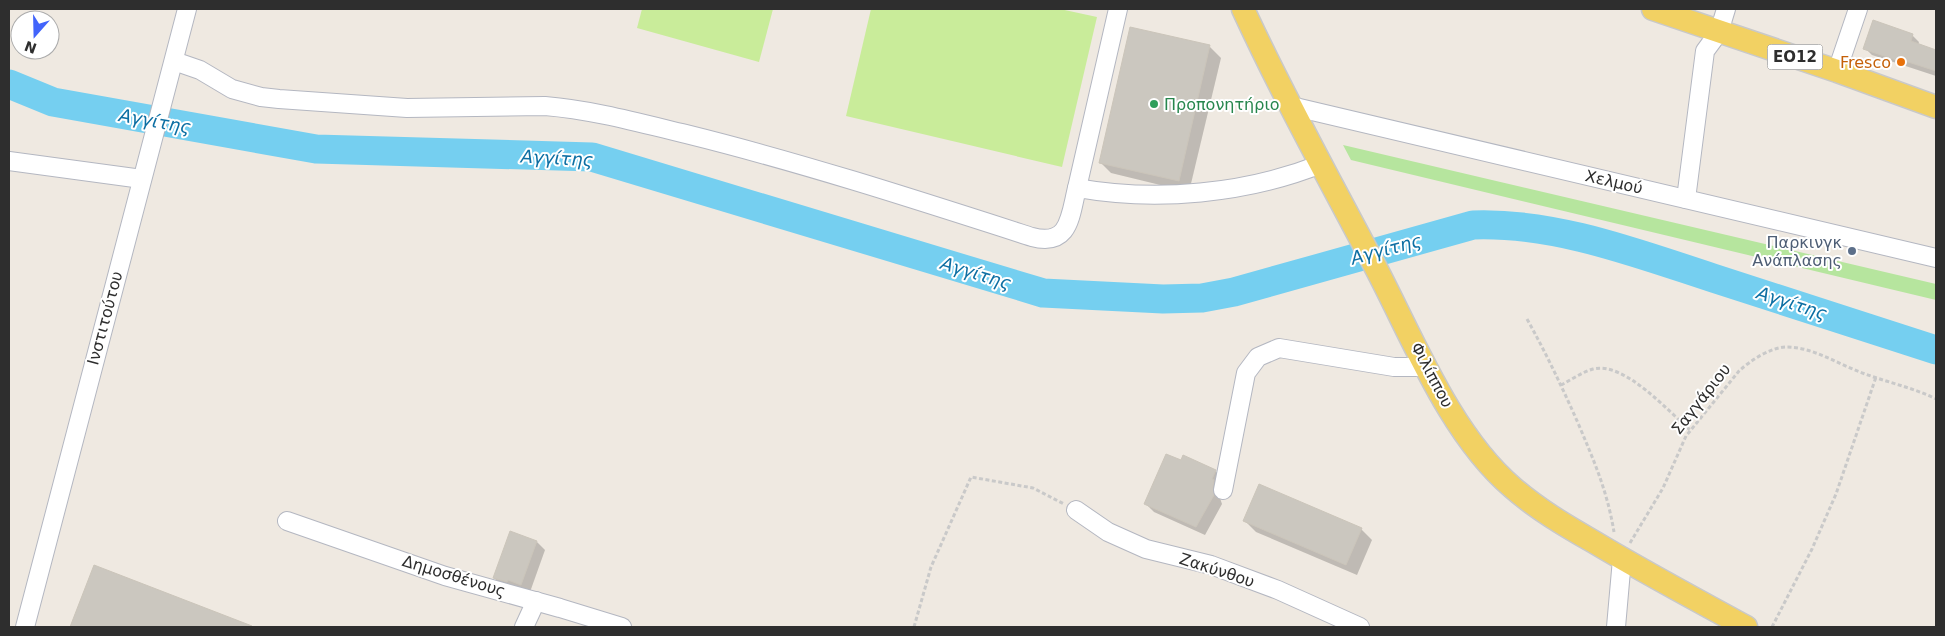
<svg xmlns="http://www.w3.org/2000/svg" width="1945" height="636" font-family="'DejaVu Sans',sans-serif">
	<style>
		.green { fill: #b6e59e }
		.pitch { fill: #c9ec9a }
		.shadow { fill: #0003 }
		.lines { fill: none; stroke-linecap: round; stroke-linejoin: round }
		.river { stroke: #75cff0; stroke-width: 29 }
		.building { fill: #cbc7bf; stroke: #cbc5ba }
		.minor-casing { stroke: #b4b7c1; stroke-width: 20 }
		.major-casing { stroke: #c9c9c9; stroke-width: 25 }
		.path { stroke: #c9c9c9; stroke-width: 3; stroke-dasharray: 4 2.5; stroke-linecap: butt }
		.minor { stroke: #fff; stroke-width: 18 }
		.major { stroke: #f2d163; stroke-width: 22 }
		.food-dot { fill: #e8710a; stroke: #fff; stroke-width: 2 }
		.leisure-dot { fill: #2e9e5b; stroke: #fff; stroke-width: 2 }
		.service-dot { fill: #5c6f8a; stroke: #fff; stroke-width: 2 }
		.labels { text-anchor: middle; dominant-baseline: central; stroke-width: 4; stroke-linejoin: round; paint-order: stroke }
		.shield { fill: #fff; stroke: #6d6d6d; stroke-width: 1 }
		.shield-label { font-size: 15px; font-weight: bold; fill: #2e2e2e }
		.food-label { font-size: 16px; fill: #c56008; stroke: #fff; text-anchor: end }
		.leisure-label { font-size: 16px; fill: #27864d; stroke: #fff; text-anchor: start }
		.street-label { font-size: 16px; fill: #2e2e2e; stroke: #fff }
		.service-label { font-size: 16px; fill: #4e5e75; stroke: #fff; text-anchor: end }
		.water-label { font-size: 18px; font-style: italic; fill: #0d6fa3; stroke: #fff }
	</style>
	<rect width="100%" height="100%" fill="#efe9e1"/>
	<!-- green -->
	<path class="green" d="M1343 145 1936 284V300L1351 160Z"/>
	<!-- pitch -->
	<g class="pitch">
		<path d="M642 9H773L759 62 637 28Z"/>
		<path d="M871 9H1060L1097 17 1062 167 846 116Z"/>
	</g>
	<!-- shadow -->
	<g class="shadow">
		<path d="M1912 35 1919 42 1918 45 1936 51V76L1872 55 1865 48Z"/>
		<path d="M1210 47 1221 58 1189 192 1111 173 1100 162Z"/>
		<path d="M1215 471 1224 479 1220 498 1222 504 1205 535 1154 512 1145 503Z"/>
		<path d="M1245 521 1361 529 1372 540 1357 575 1256 532Z"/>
		<path d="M537 542 545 550 530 592 503 586 494 578Z"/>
		<path d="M95 567 231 619 239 627H71Z"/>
	</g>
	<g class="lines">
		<!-- river -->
		<path class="river" d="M9 84 53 102 316 149 592 157 1043 293 1163 299 1202 298 1234 292 1473 225C1555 222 1636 253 1713 278 1787 302 1862 326 1936 350"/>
	</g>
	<!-- building -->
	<g class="building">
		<path d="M1873 20 1913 34 1911 41 1936 50V71L1902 60V62L1863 49Z"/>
		<path d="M1130 27 1210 45 1179 181 1099 163Z"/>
		<path d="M1166 454 1181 460 1183 455 1216 470 1212 479 1214 480 1213 488 1214 495 1196 527 1144 504Z"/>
		<path d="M1259 484 1362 528 1346 565 1243 521Z"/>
		<path d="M510 531 537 541 521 585 508 580 507 582 493 578Z"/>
		<path d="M94 565 252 626V627H70Z"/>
	</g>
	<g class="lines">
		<defs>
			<g id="minor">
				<path d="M174 61 200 70 232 89 261 97 279 99 407 108 545 106C593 110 640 123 686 134 803 163 917 200 1032 237 1070 247 1070 216 1077 188 1156 202 1246 194 1321 164"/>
				<path d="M1837 71 1858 9"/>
				<path d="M1291 106 1936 258"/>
				<path d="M9 161 142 179"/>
				<path d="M1077 188 1118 9"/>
				<path d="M1686 199 1705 51 1719 32 1726 9"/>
				<path d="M1223 490 1246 373 1258 357 1279 348 1394 367H1427"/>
				<path d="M1076 510 1108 532 1146 549 1211 565 1278 590 1360 627"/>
				<path d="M287 521 445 576 560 608 622 627"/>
				<path d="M25 627 187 9"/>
				<path d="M524 627 536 601"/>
				<path d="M1616 627 1622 559"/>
			</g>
			<g id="major">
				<path d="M1243 9C1284 98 1332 184 1377 270 1414 341 1451 435 1512 487 1537 509 1566 526 1594 542 1644 572 1695 599 1746 627"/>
				<path d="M1653 9 1837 71 1936 107"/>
			</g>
		</defs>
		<!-- minor casing -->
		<use href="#minor" class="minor-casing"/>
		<!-- major casing -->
		<use href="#major" class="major-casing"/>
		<!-- path -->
		<g class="path">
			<path d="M1527 319C1546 353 1562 387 1578 423 1594 461 1607 490 1614 532"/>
			<path d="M1561 385C1571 380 1582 372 1593 369 1624 361 1668 411 1690 430"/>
			<path d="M1630 543 1663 488 1686 436 1739 371C1751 360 1771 347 1787 347 1812 347 1836 363 1860 372 1885 382 1912 387 1936 399"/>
			<path d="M914 627 931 567 971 477 1033 488 1064 504"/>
			<path d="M1772 627 1812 549 1836 494 1876 377"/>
		</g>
		<!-- minor -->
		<use href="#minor" class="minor"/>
		<!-- major -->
		<use href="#major" class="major"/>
	</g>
	<!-- markers -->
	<circle class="food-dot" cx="1901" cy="62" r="5"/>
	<circle class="leisure-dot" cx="1154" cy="104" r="5"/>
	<circle class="service-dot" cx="1852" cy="251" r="5"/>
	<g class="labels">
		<!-- shield labels -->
		<rect class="shield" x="1767.5" y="44.5" width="55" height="25" rx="4"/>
		<g class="shield-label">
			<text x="1795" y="57">ΕΟ12</text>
		</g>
		<!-- food labels -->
		<g class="food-label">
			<text x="1891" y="62">Fresco</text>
		</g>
		<!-- leisure labels -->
		<g class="leisure-label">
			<text x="1164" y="104">Προπονητήριο</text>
		</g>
		<!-- street labels -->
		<g class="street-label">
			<text transform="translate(1614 182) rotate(13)">Χελμού</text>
			<text transform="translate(105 318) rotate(-75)">Ινστιτούτου</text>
			<text transform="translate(1432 375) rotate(62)">Φιλίππου</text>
			<text transform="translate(1701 399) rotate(-52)">Σαγγάριου</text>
			<text transform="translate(1217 570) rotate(18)">Ζακύνθου</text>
			<text transform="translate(454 576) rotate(17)">Δημοσθένους</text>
		</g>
		<!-- service labels -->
		<g class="service-label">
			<text x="1842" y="242">Παρκινγκ<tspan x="1842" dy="18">Ανάπλασης</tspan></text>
		</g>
		<!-- water labels -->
		<g class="water-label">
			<text transform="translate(155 121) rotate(10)">Αγγίτης</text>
			<text transform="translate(557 158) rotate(3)">Αγγίτης</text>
			<text transform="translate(1386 249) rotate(-15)">Αγγίτης</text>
			<text transform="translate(976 273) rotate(17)">Αγγίτης</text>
			<text transform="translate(1792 303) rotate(18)">Αγγίτης</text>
		</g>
	</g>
	<!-- border -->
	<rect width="1945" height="636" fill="none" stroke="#2e2e2e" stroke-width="20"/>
	<!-- north arrow -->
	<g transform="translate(35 35) rotate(200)"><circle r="24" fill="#ffffff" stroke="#ababab"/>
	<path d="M0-4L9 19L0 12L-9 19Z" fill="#4264fb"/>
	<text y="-8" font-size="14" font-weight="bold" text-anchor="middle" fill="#2e2e2e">N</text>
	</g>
</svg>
